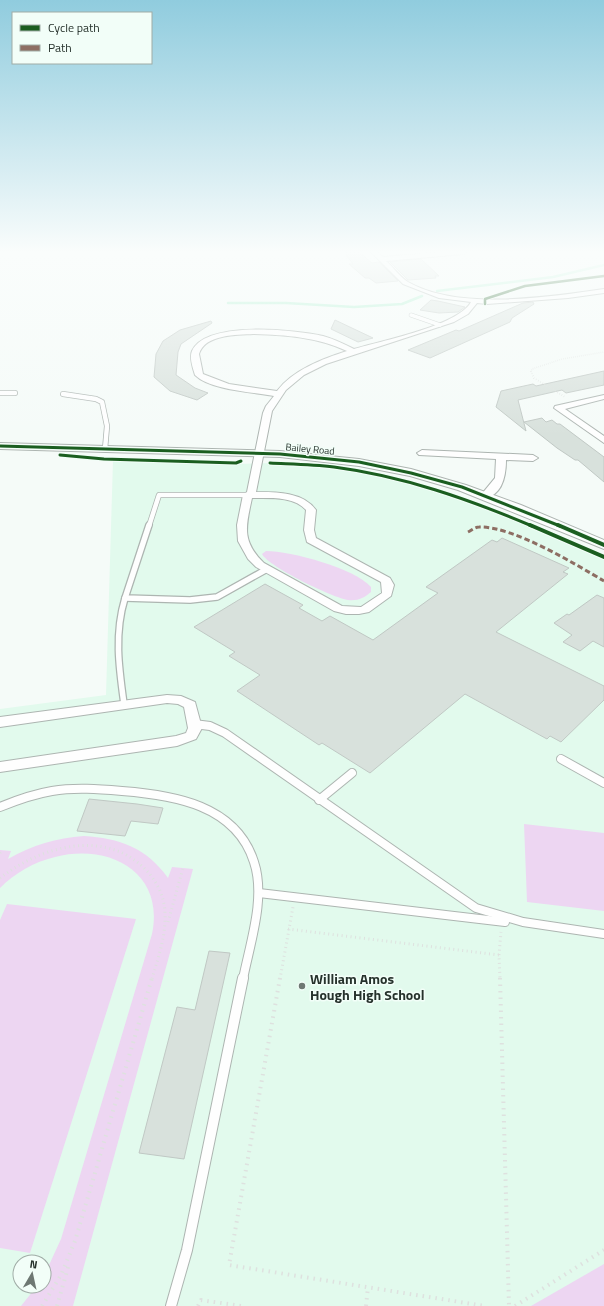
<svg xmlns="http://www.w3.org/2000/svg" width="604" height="1306" font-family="'Titillium Web',sans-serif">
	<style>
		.built { fill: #e2faed; fill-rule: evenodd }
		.green { fill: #edd6f2 }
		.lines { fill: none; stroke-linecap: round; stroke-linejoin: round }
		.stream { stroke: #adf0cf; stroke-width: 2.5 }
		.building { fill: #d8e1dc; stroke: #c0c8c4 }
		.service-far4-casing { stroke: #adb5b1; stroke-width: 4.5 }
		.service-far3-casing { stroke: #adb5b1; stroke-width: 6 }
		.service-far2-casing { stroke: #adb5b1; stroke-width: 8 }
		.service-far1-casing { stroke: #adb5b1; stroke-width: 10 }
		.service-casing { stroke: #adb5b1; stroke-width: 12 }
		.minor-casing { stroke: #adb5b1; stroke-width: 2 }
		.tertiary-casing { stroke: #adb5b1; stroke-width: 2 }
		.path-far3 { stroke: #dee1df; stroke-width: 1.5; stroke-dasharray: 0.5 1.5; stroke-linecap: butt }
		.path-far2 { stroke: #dee1df; stroke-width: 2; stroke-dasharray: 0.5 2; stroke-linecap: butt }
		.path-far1 { stroke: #dee1df; stroke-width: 3; stroke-dasharray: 1 3.5; stroke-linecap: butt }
		.path { stroke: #dee1df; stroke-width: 4; stroke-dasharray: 1.5 5; stroke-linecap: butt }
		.service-far4 { stroke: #fefefe; stroke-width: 3.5 }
		.service-far3 { stroke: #fefefe; stroke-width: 4.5 }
		.service-far2 { stroke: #fefefe; stroke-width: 5.5 }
		.service-far1 { stroke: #fefefe; stroke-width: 8 }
		.service { stroke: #fefefe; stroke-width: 10 }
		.minor { fill: #fefefe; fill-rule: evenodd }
		.tertiary { fill: #fefefe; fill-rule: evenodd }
		.quiet { stroke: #8d6e63; stroke-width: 3; stroke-dasharray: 5.5 3; stroke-linecap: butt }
		.cycleway-far2-casing { stroke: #f2fef8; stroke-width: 4 }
		.cycleway-far1-casing { stroke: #f2fef8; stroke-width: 5 }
		.cycleway-casing { stroke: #f2fef8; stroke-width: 6 }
		.cycleway-far2 { stroke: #1b5e20; stroke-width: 2.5 }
		.cycleway-far1 { stroke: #1b5e20; stroke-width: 3 }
		.cycleway { stroke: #1b5e20; stroke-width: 4 }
		.poi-dot { fill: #6e7873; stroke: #f2fef8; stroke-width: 1.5 }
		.labels { text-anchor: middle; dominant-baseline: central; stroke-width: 3; stroke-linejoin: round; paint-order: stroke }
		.far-street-label { font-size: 10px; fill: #26322c; stroke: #f2fef8 }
		.near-poi-label { font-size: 14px; font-weight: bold; fill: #26322c; stroke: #f2fef8; text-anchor: start }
	</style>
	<rect width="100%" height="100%" fill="#f5fbf8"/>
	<!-- built -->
	<path class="built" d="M113 460 232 464 273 463 305 465 364 472 427 487 484 506 604 558V1306H0V709L106 695ZM20 1262H44V1286H20Z"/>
	<!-- green -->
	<g class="green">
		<path d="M266 551C291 551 354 568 371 587V592C364 598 358 601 348 600 333 598 269 567 262 554Z"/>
		<path d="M524 824 604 833V911L527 902Z"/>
		<path d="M84 836C119 838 147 848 168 878L172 867 193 869 73 1306H21L37 1286H44V1276L61 1239 152 934C165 872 109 843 55 857 34 862 15 873 0 888V850L11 851 8 859C33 845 56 838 84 836Z"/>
		<path d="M7 904 136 919 30 1253 0 1248V920Z"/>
		<path d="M604 1264V1306H531Z"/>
	</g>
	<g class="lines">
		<!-- stream -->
		<g class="stream">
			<path d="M437 291 553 277 604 265"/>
			<path d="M228 303H286L354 307 402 304 422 296"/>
		</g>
	</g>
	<!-- building -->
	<g class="building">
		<path d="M344 252H359L372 263 379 262 398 281 376 283 369 278H365L349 264H353Z"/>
		<path d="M421 259 439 276H435L436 278 408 280 390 262Z"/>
		<path d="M431 300 438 301 465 307 458 312 439 313 420 310Z"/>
		<path d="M533 302 534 304 512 318 510 322 430 358 408 350 456 330 459 331 523 303Z"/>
		<path d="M335 320 373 338 358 342 331 329Z"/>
		<path d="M211 321 212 323 181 344 178 352 176 375 195 388 208 393 197 400 170 391 154 377 156 354 163 341 180 330Z"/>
		<path d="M604 371V385L566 393 562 390 518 400 526 431 496 407 501 391 533 384 536 386Z"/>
		<path d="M542 418 546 422 552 420 557 424H560L604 457V482L578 460H575L557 448 524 422Z"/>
		<path d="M502 538 569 568 563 572 568 574 496 632 604 686V700L561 742 550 736 547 739 465 694 370 773 322 743 319 745 237 691 260 675 229 656 235 652 194 627 265 584 303 605 299 608 322 621 330 616 373 640 438 593 426 587 492 540 497 542Z"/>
		<path d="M597 595 604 598V647L593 641 580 651 563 642 572 635 554 623 567 614 569 615Z"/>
		<path d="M89 799 137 804 163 808 158 824 131 821 125 836 77 831Z"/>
		<path d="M209 951 230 953 184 1159 139 1153 177 1007 195 1010Z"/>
	</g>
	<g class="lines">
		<defs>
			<path id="service-far4" d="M411 315 440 325"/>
			<g id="service-far3">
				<path d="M0 393H15"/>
				<path d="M63 394 96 399 102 402 107 426 105 449"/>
				<path d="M149 526 159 495H248"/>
			</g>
			<g id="service-far2">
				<path d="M149 525 125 598 190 600 217 597 267 569"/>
				<path d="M124 704C119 668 114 634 125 598"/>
			</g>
			<g id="service-far1">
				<path d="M194 724 210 726 225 733 476 908 523 922 604 934"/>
				<path d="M561 759 604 783"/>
				<path d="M319 800 352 773"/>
				<path d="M0 807C17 800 34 794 52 791 75 787 99 789 122 791 174 795 236 805 254 862 266 898 250 943 243 979"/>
				<path d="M259 893 505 922"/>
			</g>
			<path id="service" d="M171 1306 187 1250 243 978"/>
			<g id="minor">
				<path d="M371 252H378L383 257 441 252H466L463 254 386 261C393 267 400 277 408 282 459 311 548 297 604 289V293L568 298 487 304 477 303 468 314 454 322 326 364 304 375 286 390 272 411 256 492C277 492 303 492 316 510L314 530 316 538 390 578 394 585 391 596 369 612 359 614H346L334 611 256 567 248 559 238 541 237 525 243 495 247 492 263 413 266 406 274 396C252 392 210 390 195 375 193 368 189 358 192 351 206 320 296 330 323 336 334 339 344 344 354 349 380 341 458 326 471 302L439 298 403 284ZM253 334C286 335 316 337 347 351 322 359 293 370 277 391L229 384 203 374 199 354C205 334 237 335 253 334ZM252 498C270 498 294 496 306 510L304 530 307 542 381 582 382 593 361 607 342 606 264 563C241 541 246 526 252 498Z"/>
				<path d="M604 395V399L565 409 604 436V443L554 408 555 406Z"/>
				<path d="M422 450 533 455 538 458 533 461 506 460C506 474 503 494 486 498L481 495 495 478 496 459 419 455 417 453Z"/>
				<path d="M167 695 181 696 195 702 202 728 196 739 177 746 0 772V762L176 736 186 733 188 728 184 707 178 704 167 703 0 727V717Z"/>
			</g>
			<path id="tertiary" d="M0 443 280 451 359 459 411 469 466 485 521 505 604 540V549L458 490 410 476 359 466 280 457 0 449Z"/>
		</defs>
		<!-- service-far4 casing -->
		<use href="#service-far4" class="service-far4-casing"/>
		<!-- service-far3 casing -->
		<use href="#service-far3" class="service-far3-casing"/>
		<!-- service-far2 casing -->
		<use href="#service-far2" class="service-far2-casing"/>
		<!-- service-far1 casing -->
		<use href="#service-far1" class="service-far1-casing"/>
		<!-- service casing -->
		<use href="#service" class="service-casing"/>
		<!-- minor casing -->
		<use href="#minor" class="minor-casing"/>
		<!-- tertiary casing -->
		<use href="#tertiary" class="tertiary-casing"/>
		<!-- path-far3 -->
		<path class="path-far3" d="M531 372 532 369 562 359 604 352"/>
		<!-- path-far2 -->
		<path class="path-far2" d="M531 371 534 378 565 397"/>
		<!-- path-far1 -->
		<g class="path-far1">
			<path d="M0 853 2 850"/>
			<path d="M0 878C41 846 106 828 146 870 157 881 165 898 165 914 166 936 158 958 152 979"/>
			<path d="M168 922 183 868"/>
			<path d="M288 929 499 955 500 979"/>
			<path d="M499 955 501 932"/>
			<path d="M280 979 293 907"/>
		</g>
		<!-- path -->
		<g class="path">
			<path d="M280 978 229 1265 485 1306"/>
			<path d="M500 978 509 1306"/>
			<path d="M42 1306 61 1275 75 1241 152 978"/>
			<path d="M57 1306 69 1264"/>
			<path d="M198 1306 201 1300 241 1306"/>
			<path d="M366 1306 368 1287"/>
			<path d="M515 1306 604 1250"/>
		</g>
		<!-- service-far4 -->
		<use href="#service-far4" class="service-far4"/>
		<!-- service-far3 -->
		<use href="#service-far3" class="service-far3"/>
		<!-- service-far2 -->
		<use href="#service-far2" class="service-far2"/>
		<!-- service-far1 -->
		<use href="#service-far1" class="service-far1"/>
		<!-- service -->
		<use href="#service" class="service"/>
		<!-- minor -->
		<use href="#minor" class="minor"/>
		<!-- tertiary -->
		<use href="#tertiary" class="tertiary"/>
		<!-- quiet -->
		<path class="quiet" d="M468 532C472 530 475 527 479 527 513 526 575 564 604 581"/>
		<defs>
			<path id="cycleway-far2" d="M485 304V299L525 286 604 276"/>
			<g id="cycleway-far1">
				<path d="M0 446 280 454 359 462 411 473 462 487 560 526"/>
				<path d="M60 455 104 459 236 463 241 461"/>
				<path d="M270 463C291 464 312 464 334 467 403 476 468 499 532 526"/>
			</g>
			<g id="cycleway">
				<path d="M530 525 604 557"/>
				<path d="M558 525 604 545"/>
			</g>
		</defs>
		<!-- cycleway-far2 casing -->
		<use href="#cycleway-far2" class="cycleway-far2-casing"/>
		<!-- cycleway-far1 casing -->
		<use href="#cycleway-far1" class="cycleway-far1-casing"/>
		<!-- cycleway casing -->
		<use href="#cycleway" class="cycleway-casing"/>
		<!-- cycleway-far2 -->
		<use href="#cycleway-far2" class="cycleway-far2"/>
		<!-- cycleway-far1 -->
		<use href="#cycleway-far1" class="cycleway-far1"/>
		<!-- cycleway -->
		<use href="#cycleway" class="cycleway"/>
	</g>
	<!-- sky -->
	<linearGradient id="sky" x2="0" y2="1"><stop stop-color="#90ccde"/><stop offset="0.58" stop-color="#fafdfc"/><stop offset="1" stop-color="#fafdfc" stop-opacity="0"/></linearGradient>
	<rect width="604" height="435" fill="url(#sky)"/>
	<!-- markers -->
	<circle class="poi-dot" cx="302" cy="986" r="4"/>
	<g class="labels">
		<!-- far-street labels -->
		<g class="far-street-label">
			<text transform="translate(310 449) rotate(5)">Bailey Road</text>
		</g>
		<!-- near-poi labels -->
		<g class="near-poi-label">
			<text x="310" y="978">William Amos<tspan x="310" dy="16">Hough High School</tspan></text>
		</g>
	</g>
	<!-- legend -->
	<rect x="12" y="12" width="140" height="52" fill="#f2fef8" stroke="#a0aca6"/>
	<rect x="20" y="25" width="20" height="6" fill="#1b5e20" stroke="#a0aca6"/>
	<text x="48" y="32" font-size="12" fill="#26322c">Cycle path</text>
	<rect x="20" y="45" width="20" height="6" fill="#8d6e63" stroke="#a0aca6"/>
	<text x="48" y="52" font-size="12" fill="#26322c">Path</text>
	<!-- north arrow -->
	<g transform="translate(32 1274) rotate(9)"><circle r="19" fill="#f2fef8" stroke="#a0aca6"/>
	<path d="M0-3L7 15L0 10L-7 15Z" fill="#6e7873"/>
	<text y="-6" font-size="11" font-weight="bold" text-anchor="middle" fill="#26322c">N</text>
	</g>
</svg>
